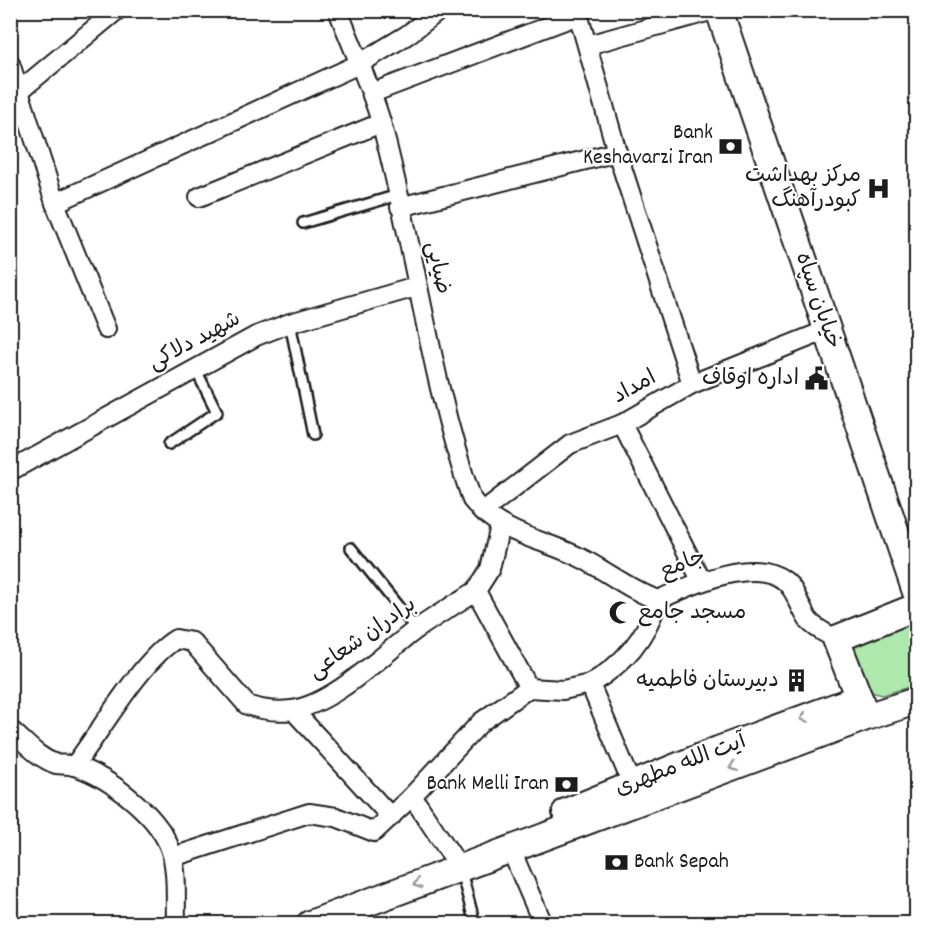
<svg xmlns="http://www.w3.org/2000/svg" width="927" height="934" font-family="Dekko,'Playpen Sans Arabic',sans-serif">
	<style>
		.green { fill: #ade8ad; stroke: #648264; stroke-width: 1.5 }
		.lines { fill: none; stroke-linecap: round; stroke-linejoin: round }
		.lane-casing { stroke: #1c1c1c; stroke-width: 14 }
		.street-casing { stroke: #1c1c1c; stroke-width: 22 }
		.secondary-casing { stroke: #1c1c1c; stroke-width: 30 }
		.lane { stroke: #fff; stroke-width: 9 }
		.street { stroke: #fff; stroke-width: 18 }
		.secondary { stroke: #fff; stroke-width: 26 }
		.oneway { stroke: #999 }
		.labels { text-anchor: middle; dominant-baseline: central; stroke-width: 4.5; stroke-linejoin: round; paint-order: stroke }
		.poi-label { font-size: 22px; fill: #1c1c1c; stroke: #fff; text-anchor: end }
		.street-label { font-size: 22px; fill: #1c1c1c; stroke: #fff }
	</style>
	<rect width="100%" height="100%" fill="#fff"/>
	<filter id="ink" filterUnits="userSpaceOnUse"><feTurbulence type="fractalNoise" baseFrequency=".0167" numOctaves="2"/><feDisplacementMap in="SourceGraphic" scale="12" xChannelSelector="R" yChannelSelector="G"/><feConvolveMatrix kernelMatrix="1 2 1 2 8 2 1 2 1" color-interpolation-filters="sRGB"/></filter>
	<g filter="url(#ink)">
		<!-- green -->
		<path class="green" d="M916 619V685L882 695 870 692 853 651 855 644Z"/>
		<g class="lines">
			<defs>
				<g id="lane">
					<path d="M303 223 398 195"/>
					<path d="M290 323 313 435"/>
					<path d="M169 444 217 412 195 368"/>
					<path d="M351 548 417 630"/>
					<path d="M461 871 475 924"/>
				</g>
				<g id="street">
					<path d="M338 10C352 47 370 84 381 122 415 246 429 377 472 500 499 534 543 539 581 558 607 571 631 591 658 600 689 586 754 555 785 581 797 591 800 609 809 621 816 629 827 634 836 639"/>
					<path d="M577 10 617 152 692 384"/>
					<path d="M588 45 714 10"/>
					<path d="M10 63 55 203 106 329"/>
					<path d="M372 93 578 15"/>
					<path d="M12 97 117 10"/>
					<path d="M199 197 381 123"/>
					<path d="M55 203 359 64 407 35 440 10"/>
					<path d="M400 207 617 152"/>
					<path d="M622 424 701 580"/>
					<path d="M10 471 256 336 290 323 416 287"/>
					<path d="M482 512 570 444 622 424 692 384 827 330"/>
					<path d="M500 526 490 569 476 591 529 688 563 690 590 684"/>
					<path d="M293 710 391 817"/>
					<path d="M10 732 12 731C26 743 38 758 56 764 61 765 68 764 74 766 110 777 163 818 172 855 178 876 175 902 176 924"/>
					<path d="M74 766C101 731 141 660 176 639L192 642 247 705C261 710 276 712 292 710 333 704 381 656 414 631 434 617 455 604 476 591"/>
					<path d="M632 784 590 684C624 664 646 638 658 600"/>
					<path d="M412 796 460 868"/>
					<path d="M511 850 543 924"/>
					<path d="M173 857 309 813 336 817 374 832 412 796 481 722 529 688"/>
				</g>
				<g id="secondary">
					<path d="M719 10 916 592"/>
					<path d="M865 714 836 639 916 607"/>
					<path d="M566 812 718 750 859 698"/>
					<path d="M310 924 866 717 916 701"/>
				</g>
			</defs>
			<!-- lane casing -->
			<use href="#lane" class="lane-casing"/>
			<!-- street casing -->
			<use href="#street" class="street-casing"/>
			<!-- secondary casing -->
			<use href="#secondary" class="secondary-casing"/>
			<!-- lane -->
			<use href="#lane" class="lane"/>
			<!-- street -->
			<use href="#street" class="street"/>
			<!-- secondary -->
			<use href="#secondary" class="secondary"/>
		</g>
		<!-- one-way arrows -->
		<defs><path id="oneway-chevron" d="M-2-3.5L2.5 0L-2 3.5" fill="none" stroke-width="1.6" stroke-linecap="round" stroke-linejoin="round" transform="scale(1.5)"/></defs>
		<g class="oneway">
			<use href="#oneway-chevron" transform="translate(804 718) rotate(159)"/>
			<use href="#oneway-chevron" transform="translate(733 767) rotate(159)"/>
			<use href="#oneway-chevron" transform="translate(417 884) rotate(160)"/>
		</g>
	</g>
	<!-- icons -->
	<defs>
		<symbol id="bank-bare" viewBox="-9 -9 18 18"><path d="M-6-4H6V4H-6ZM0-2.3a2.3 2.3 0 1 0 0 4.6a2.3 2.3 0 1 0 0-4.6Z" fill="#1c1c1c" stroke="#fff" stroke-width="2.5" paint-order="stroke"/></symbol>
		<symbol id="hospital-bare" viewBox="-9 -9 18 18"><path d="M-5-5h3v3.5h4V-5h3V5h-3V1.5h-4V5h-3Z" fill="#1c1c1c" stroke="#fff" stroke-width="2.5" paint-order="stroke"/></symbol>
		<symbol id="civic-bare" viewBox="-9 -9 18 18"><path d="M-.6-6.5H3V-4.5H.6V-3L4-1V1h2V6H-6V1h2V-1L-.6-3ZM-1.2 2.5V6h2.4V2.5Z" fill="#1c1c1c" stroke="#fff" stroke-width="2.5" paint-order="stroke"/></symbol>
		<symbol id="mosque-bare" viewBox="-9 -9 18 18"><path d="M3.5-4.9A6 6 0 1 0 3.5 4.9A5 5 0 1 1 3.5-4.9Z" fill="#1c1c1c" stroke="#fff" stroke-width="2.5" paint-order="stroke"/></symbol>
		<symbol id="building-bare" viewBox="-9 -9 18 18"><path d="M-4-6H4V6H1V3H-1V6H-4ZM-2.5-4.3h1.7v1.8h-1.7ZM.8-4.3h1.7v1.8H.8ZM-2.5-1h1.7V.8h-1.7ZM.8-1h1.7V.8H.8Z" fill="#1c1c1c" stroke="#fff" stroke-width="2.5" paint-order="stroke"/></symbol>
	</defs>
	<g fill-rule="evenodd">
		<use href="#bank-bare" x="714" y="130" width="33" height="33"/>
		<use href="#hospital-bare" x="862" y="172" width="33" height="33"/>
		<use href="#civic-bare" x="800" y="362" width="33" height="33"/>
		<use href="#mosque-bare" x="604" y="596" width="33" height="33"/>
		<use href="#building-bare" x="780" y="664" width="33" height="33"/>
		<use href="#bank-bare" x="550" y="768" width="33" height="33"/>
		<use href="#bank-bare" x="600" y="846" width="33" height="33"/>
	</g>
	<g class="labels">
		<!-- poi labels -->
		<g class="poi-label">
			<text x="713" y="133">Bank<tspan x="713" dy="25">Keshavarzi Iran</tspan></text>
			<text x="861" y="176">مرکز بهداشت<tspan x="861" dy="25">کبودرآهنگ</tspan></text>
			<text x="799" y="379">اداره اوقاف</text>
			<text x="638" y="613" text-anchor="start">مسجد جامع</text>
			<text x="779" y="681">دبیرستان فاطمیه</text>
			<text x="549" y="784">Bank Melli Iran</text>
			<text x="634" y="862" text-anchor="start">Bank Sepah</text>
		</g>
		<!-- street labels -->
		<g class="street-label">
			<text transform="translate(437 268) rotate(78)">ضیایی</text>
			<text transform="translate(817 301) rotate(71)">خیابان سپاه</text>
			<text transform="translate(195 342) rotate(-28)">شهید دلاکی</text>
			<text transform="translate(635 388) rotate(-29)">امداد</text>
			<text transform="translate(683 565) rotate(-21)">جامع</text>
			<text transform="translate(363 639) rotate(-35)">برادران شعاعی</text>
			<text transform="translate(681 766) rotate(-21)">آیت الله مطهری</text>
		</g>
	</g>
	<!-- margin -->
	<rect width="927" height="934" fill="none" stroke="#fff" stroke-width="36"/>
	<rect x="18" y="18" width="891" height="898" fill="none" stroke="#1c1c1c" stroke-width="2" filter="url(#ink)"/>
</svg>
